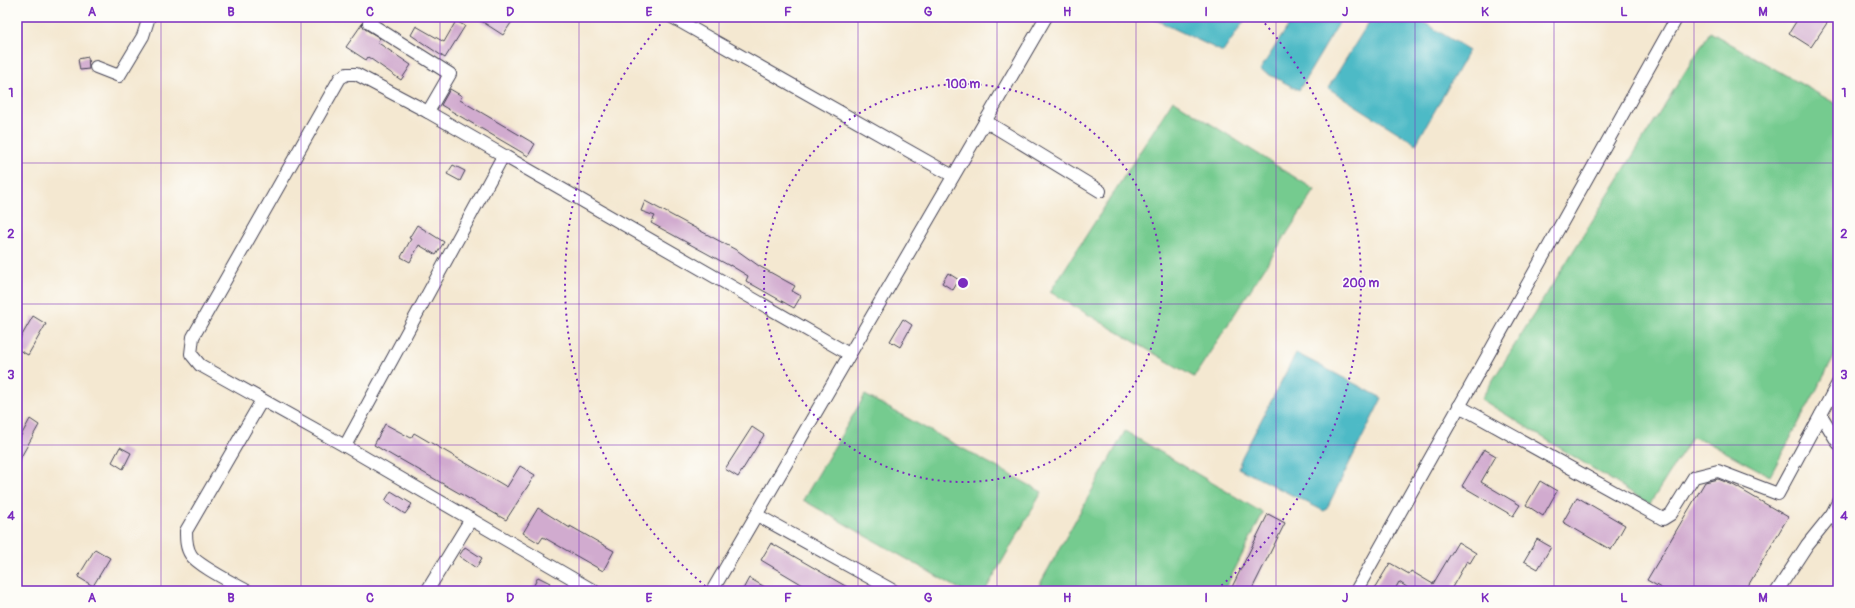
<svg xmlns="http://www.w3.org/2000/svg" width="1855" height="608" font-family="Pangolin,sans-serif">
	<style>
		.green { fill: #75cb8f; stroke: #4c7665 }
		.water { fill: #4dbac6; stroke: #386e80 }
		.building { fill: #d1abcf }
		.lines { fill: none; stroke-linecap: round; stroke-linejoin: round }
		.street-casing { stroke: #424052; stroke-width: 14 }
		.street { stroke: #fff; stroke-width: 12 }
		.grid { fill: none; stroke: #7b2cbf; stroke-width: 1; stroke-opacity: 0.55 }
		.ring { fill: none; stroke: #7b2cbf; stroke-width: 2; stroke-dasharray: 2 4 }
		.centre { fill: #7b2cbf; stroke: #fdfcf7; stroke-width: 2 }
		.ring-label { font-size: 12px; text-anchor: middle; font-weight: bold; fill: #7b2cbf; stroke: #fdfcf7; stroke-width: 3; stroke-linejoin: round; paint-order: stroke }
		.neatline { fill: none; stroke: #7b2cbf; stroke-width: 1.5 }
		.grid-label { font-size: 13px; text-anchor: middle; font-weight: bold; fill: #7b2cbf }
	</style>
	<rect width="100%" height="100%" fill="#fdfcf7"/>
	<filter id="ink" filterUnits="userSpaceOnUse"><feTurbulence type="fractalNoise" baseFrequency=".025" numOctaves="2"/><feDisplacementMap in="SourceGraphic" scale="8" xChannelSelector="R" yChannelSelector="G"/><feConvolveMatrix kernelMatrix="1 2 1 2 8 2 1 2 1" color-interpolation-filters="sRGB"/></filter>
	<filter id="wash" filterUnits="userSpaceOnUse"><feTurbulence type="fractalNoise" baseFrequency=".012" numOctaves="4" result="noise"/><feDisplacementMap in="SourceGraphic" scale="16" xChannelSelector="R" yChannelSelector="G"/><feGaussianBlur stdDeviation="0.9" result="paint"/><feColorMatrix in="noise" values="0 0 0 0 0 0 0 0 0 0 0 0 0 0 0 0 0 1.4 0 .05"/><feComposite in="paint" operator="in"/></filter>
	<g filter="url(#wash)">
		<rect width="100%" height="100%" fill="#f4e8d1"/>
		<!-- green -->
		<g class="green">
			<path d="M1710 32 1838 105V350L1770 476 1705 441 1692 437 1650 504 1481 399Z"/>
			<path d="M1173 100 1315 190 1194 377 1050 292Z"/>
			<path d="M865 395 1042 492 985 591H963L803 500Z"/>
			<path d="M1125 431 1263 513 1224 591H1036Z"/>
		</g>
		<!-- water -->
		<g class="water">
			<path d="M1150 17H1247L1223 52Z"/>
			<path d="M1294 17H1329L1339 23 1299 90 1260 70Z"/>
			<path d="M1372 17H1415L1469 50 1416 144 1328 88Z"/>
			<path d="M1296 353 1382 398 1328 506 1324 511 1238 468 1242 457Z"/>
		</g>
		<g id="blocks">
			<!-- building -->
			<g class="building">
				<path d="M475 17H515L503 35Z"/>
				<path d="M1799 17H1831L1811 47 1789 33Z"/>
				<path d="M456 21 465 26 445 58 411 35 416 26 444 42Z"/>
				<path d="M362 24 365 29 380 38 377 42 411 65 401 80 368 57 366 60 346 47Z"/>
				<path d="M88 57 89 69 80 70 78 59Z"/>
				<path d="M450 89 462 96 460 100 535 144 528 156 441 105Z"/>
				<path d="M453 165 465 171 460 181 447 174Z"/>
				<path d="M645 201 738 251 759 266 795 286 792 291 801 296 794 308 746 281 748 276 730 265V266L651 223 655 216 641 211Z"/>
				<path d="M417 225 444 242 436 255 419 245 410 262 401 257 411 239 409 238Z"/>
				<path d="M948 273 959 280 953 290 942 283Z"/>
				<path d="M33 316 46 324 28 355 17 349V344Z"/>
				<path d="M903 319 912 325 900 347 890 341Z"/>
				<path d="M30 419 39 425 17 464V443Z"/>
				<path d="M385 424 411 438 414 433 507 487 520 466 535 475 506 520 398 458V459L374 445Z"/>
				<path d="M752 427 764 435 738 477 725 469Z"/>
				<path d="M120 447 131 453 123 469 112 462Z"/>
				<path d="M1484 449 1496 456 1481 482 1520 505 1513 516 1462 486Z"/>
				<path d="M1718 479 1733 485 1788 517 1745 591H1666L1647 580 1705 482Z"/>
				<path d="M1540 481 1557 491 1543 516 1526 505Z"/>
				<path d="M391 491 412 504 405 514 385 501Z"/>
				<path d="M1577 497 1625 525 1611 550 1563 522Z"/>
				<path d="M538 508 570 528V526L614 551 603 571 543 537 539 543 523 533Z"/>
				<path d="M1268 514 1285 523 1251 591H1230Z"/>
				<path d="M1537 539 1551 547 1538 569 1524 561Z"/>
				<path d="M1458 542 1476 553 1470 563 1467 561 1450 591H1413L1399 582 1394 591H1373L1390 563 1409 574 1411 571 1433 584Z"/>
				<path d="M771 543 854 591H813L761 560Z"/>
				<path d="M465 547 482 558 476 568 459 556Z"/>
				<path d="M95 549 110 558 93 586 78 577Z"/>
				<path d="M538 577 550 583 546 591H531Z"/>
				<path d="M749 578 772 591H742Z"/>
			</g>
		</g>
	</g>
	<g filter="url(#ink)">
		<use href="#blocks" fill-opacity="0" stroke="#424052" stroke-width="1"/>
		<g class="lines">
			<defs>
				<g id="street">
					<path d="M373 17 369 23 450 74 428 112 849 354"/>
					<path d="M672 17 953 176"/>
					<path d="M96 67 119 76 143 36 149 17"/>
					<path d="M428 112 356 74H347L340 78 193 337 191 354 200 365 345 446 594 591"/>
					<path d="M985 121 1100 191"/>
					<path d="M1459 406 1663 519 1671 514 1694 477 1718 471 1778 494 1838 383"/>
					<path d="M1821 415 1838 443"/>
					<path d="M345 446 503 156"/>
					<path d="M1838 502 1832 514 1838 523"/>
					<path d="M757 515 894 591"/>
					<path d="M247 591C235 584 197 565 191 555 186 548 186 539 186 531L262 400"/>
					<path d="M427 591 471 519"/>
					<path d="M712 591 1046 17"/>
					<path d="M1356 591 1677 17"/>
					<path d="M1777 591 1807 545 1832 514"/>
				</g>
			</defs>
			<!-- street casing -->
			<use href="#street" class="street-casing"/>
			<!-- street -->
			<use href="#street" class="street"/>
		</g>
	</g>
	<!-- grid -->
	<path class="grid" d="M161 17V591M301 17V591M440 17V591M579 17V591M719 17V591M858 17V591M997 17V591M1136 17V591M1276 17V591M1415 17V591M1554 17V591M1694 17V591M17 163H1838M17 304H1838M17 445H1838"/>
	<!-- distance rings -->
	<g class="ring">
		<circle cx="963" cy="283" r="199"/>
		<path d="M710 590A398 398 0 0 1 665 19M1261 19A398 398 0 0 1 1216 590"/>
	</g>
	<circle cx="963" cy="283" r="6" class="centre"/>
	<g class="ring-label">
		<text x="963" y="88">100 m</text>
		<text x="1361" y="287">200 m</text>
	</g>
	<!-- margin -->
	<rect width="1855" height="608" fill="none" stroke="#fdfcf7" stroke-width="44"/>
	<rect x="22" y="22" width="1811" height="564" class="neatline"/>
	<g class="grid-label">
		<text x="92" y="16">A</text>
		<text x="231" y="16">B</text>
		<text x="370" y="16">C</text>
		<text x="510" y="16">D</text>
		<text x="649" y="16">E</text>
		<text x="788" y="16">F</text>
		<text x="928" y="16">G</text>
		<text x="1067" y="16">H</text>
		<text x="1206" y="16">I</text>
		<text x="1345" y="16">J</text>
		<text x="1485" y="16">K</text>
		<text x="1624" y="16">L</text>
		<text x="1763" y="16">M</text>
		<text x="11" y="97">1</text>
		<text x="1844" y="97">1</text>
		<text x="11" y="238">2</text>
		<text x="1844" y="238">2</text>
		<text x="11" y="379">3</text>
		<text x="1844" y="379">3</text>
		<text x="11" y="520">4</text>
		<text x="1844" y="520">4</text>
		<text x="92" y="602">A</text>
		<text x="231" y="602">B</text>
		<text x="370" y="602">C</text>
		<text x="510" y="602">D</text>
		<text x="649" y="602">E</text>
		<text x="788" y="602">F</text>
		<text x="928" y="602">G</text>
		<text x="1067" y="602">H</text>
		<text x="1206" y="602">I</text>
		<text x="1345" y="602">J</text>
		<text x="1485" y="602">K</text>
		<text x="1624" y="602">L</text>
		<text x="1763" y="602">M</text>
	</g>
</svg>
